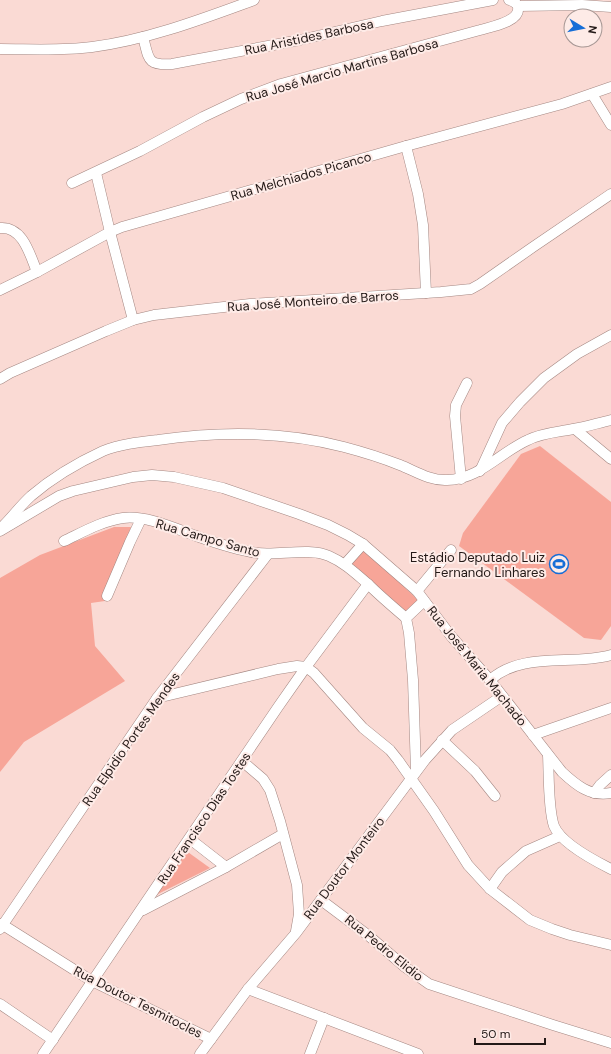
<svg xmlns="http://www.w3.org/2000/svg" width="611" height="1054" font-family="'DM Sans',sans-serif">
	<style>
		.green { fill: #f7a598 }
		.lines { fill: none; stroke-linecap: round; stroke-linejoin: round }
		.street-casing { stroke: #a48782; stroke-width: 11 }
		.street { stroke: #fff; stroke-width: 10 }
		.labels { text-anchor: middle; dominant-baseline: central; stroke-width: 4; stroke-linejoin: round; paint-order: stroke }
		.street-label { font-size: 13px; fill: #231917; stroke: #feebe7 }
		.poi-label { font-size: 13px; fill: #231917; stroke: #feebe7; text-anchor: end }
	</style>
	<rect width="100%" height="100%" fill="#fadad4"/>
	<!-- green -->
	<g class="green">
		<path d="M540 446 611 502V626L601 640 584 638 459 546 463 533 521 454Z"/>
		<path d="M114 527H131L105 601 91 603 95 646 125 681 24 742 0 772V578L40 555Z"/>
		<path d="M362 547 419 601 402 616 348 565Z"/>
		<path d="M185 850 210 868 156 895Z"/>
	</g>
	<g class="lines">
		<defs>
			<g id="street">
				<path d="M518 6 582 5 611 7"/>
				<path d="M143 37C149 58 146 66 172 64L300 40 382 21 493 0"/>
				<path d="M0 49C30 49 62 51 92 47 147 40 202 19 254 0"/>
				<path d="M592 94 611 125"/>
				<path d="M406 146 418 194 423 225 426 293"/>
				<path d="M96 173 110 232 133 320"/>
				<path d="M72 183 140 151 203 117 241 99 281 84 480 30C490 27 521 22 518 7 517 3 513 1 509 0"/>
				<path d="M0 228C23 226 30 255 37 272"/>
				<path d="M0 290 37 272 110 232 122 227 406 146 562 104 611 87"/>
				<path d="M0 379 10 373 106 331 133 320 154 315 250 304 441 292 471 289 480 284 533 247 611 194"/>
				<path d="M575 429 611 459"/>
				<path d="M480 471 502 423 520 402 544 378 577 354 611 335"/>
				<path d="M461 479 455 416 456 405 467 383"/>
				<path d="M4 525C13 516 21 505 31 496 52 478 77 463 103 451 120 444 140 442 158 440 220 431 283 431 344 447 363 452 382 458 400 465 415 471 430 481 447 480 480 479 499 453 528 440 541 433 558 432 573 429 585 427 598 423 611 420"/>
				<path d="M0 531 59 496 73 491 133 477 152 475 174 477 223 488 299 514 328 525 348 535 363 544 417 591 451 636 490 680 562 772C576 785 590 797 611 793"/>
				<path d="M64 541C83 532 102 521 123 518 147 515 176 529 199 537 216 543 238 550 257 553 278 556 309 547 329 556 345 563 355 573 368 584 380 596 393 607 406 618"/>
				<path d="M345 564 363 544"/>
				<path d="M417 591 451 550"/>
				<path d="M107 596 130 542 141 519"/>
				<path d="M490 680C522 651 572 666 611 655"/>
				<path d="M157 698 278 669 297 666 306 667 314 673 363 728 390 750 398 760 434 811 468 865 490 889 530 920 552 929 570 935 611 945"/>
				<path d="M533 735 611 708"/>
				<path d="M442 740 475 771 495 796"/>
				<path d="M548 755C549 774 548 809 554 826 561 843 595 861 611 869"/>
				<path d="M242 761 263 779 270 790 280 821 297 885 299 914 296 931"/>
				<path d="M416 771 413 680 409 633 406 618 424 601"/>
				<path d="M594 793 600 785 611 775"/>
				<path d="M190 839 226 867"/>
				<path d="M490 889 502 872 526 851 560 836"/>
				<path d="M321 900 369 936 405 967 429 984 553 1025 611 1043"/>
				<path d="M143 910 226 867 283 834"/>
				<path d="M0 924 3 925 92 981 211 1039"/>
				<path d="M0 929 157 698 268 554"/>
				<path d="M248 989 418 1054"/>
				<path d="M0 1004 53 1040"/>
				<path d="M43 1054 278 707 306 667 368 584"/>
				<path d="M200 1054 248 989 296 933 425 760 452 730 502 696"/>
				<path d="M310 1054 324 1018"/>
			</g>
		</defs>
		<!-- street casing -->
		<use href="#street" class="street-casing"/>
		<!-- street -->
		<use href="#street" class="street"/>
	</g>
	<!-- icons -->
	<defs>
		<symbol id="stadium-ring" viewBox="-11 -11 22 22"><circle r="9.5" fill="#feebe7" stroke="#166ed7" stroke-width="1.5"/><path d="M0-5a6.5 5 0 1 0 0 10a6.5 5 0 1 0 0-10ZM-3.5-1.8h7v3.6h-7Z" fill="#166ed7"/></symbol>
	</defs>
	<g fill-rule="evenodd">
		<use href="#stadium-ring" x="548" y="553" width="22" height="22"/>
	</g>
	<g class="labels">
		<!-- street labels -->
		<g class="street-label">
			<text transform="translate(309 37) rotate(-12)">Rua Aristides Barbosa</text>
			<text transform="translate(342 70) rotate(-16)">Rua José Marcio Martins Barbosa</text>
			<text transform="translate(301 176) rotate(-16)">Rua Melchiados Picanco</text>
			<text transform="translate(313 301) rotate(-4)">Rua José Monteiro de Barros</text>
			<text transform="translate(208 538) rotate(16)">Rua Campo Santo</text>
			<text transform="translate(477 666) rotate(51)">Rua José Maria Machado</text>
			<text transform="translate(131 739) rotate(-55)">Rua Elpidio Portes Mendes</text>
			<text transform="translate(204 818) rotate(-56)">Rua Francisco Dias Tostes</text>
			<text transform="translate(344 868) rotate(-53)">Rua Doutor Monteiro</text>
			<text transform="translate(384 948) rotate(39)">Rua Pedro Elidio</text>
			<text transform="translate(138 1002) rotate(27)">Rua Doutor Tesmitocles</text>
		</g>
		<!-- poi labels -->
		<g class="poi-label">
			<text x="545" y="557">Estádio Deputado Luiz<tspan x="545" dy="15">Fernando Linhares</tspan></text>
		</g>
	</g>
	<!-- north arrow -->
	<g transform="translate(583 28) rotate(100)"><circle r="19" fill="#feebe7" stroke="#a69794"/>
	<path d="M0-3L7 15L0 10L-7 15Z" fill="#166ed7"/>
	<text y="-6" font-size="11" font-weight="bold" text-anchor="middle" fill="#231917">N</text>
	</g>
	<!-- scale -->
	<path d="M475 1038v6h70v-6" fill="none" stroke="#231917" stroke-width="2"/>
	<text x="481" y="1038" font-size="12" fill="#231917" stroke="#feebe7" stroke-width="3" paint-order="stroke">50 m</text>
</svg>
